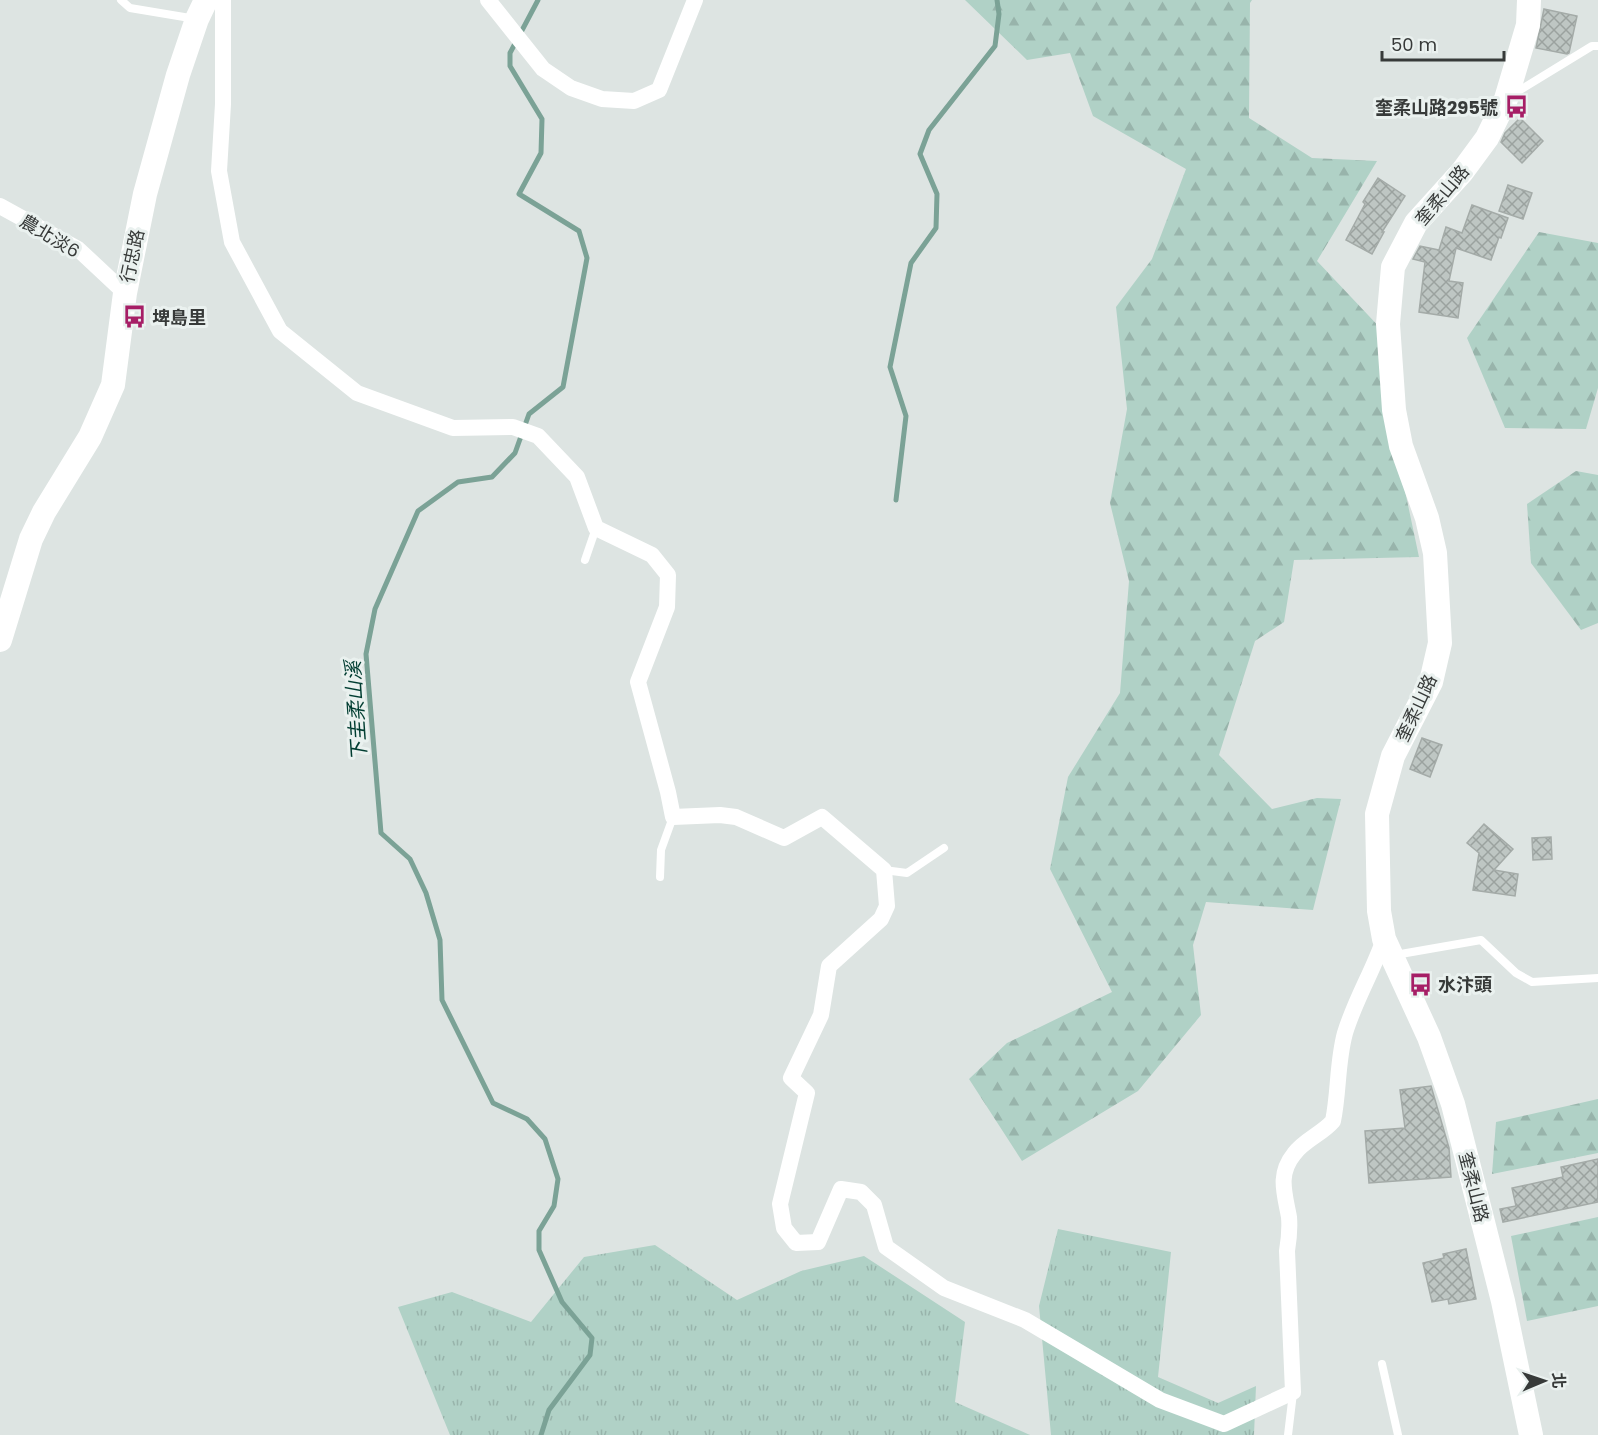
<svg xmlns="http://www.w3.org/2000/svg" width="1598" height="1435" font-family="Poppins,'Noto Sans TC',sans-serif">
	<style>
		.grass { fill: url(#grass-tufts) }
		.forest { fill: url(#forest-firs) }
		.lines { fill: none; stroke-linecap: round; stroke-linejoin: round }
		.stream { stroke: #7ba296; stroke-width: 5 }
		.building { fill: url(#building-cross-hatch); stroke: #a4aba8; stroke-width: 1.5 }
		.lane { stroke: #fff; stroke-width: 8 }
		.street { stroke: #fff; stroke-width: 16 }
		.secondary { stroke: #fff; stroke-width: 24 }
		.labels { text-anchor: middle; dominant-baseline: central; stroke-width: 6; stroke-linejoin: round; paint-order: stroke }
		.poi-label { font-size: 18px; font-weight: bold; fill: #373a39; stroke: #eaf1ef; text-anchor: start }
		.street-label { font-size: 18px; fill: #373a39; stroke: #eaf1ef }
		.water-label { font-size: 20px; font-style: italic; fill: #003d31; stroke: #eaf1ef }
	</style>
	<defs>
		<pattern id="grass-tufts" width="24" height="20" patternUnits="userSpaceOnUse" patternTransform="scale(1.5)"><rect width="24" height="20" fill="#b0d1c6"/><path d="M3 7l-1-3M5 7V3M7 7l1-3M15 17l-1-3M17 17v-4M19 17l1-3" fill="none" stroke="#98b4ab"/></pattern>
		<pattern id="forest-firs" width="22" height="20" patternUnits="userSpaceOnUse" patternTransform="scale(1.5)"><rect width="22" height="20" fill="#b0d1c6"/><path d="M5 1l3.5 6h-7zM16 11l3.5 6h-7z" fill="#98b4ab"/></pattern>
		<pattern id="building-cross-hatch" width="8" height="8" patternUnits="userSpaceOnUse" patternTransform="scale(1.5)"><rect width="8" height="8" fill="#bec6c3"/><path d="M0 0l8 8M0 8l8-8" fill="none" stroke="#9ba29f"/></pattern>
	</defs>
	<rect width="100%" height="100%" fill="#dde4e2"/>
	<!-- grass -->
	<g class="grass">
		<path d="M1058 1229 1171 1252 1158 1377 1218 1403 1256 1386 1254 1435H1051L1039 1306Z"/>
		<path d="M655 1245 737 1300 801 1271 864 1256 965 1322 955 1402 1030 1435H450L398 1307 452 1292 531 1322 584 1257Z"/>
	</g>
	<!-- forest -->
	<g class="forest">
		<path d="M965 0H1252L1250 3 1249 118 1312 158 1377 161 1317 261 1385 333 1389 415 1419 557 1294 560 1284 622 1255 641 1219 755 1272 809 1317 798 1341 799 1313 910 1206 902 1193 945 1201 1015 1138 1091 1022 1161 969 1079 1007 1043 1112 992 1050 869 1068 777 1120 693 1129 581 1110 503 1127 409 1116 307 1152 259 1186 169 1093 116 1070 53 1027 60Z"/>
		<path d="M1539 232 1598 243V388L1586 429 1505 428 1467 338Z"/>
		<path d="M1576 471 1598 475V623L1581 630 1531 563 1527 504Z"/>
		<path d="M1598 1099V1153L1492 1174 1496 1122Z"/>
		<path d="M1598 1217V1306L1527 1321 1511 1236Z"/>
	</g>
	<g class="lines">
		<!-- stream -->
		<g class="stream">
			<path d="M538 0 510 53V66L542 119 541 153 519 194 579 231 587 258 563 387 529 414 515 453 492 477 458 482 418 511 375 609 366 654 381 833 410 859 426 893 440 940 442 1000 493 1103 527 1119 545 1139 558 1179 554 1206 539 1231V1250L562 1302 592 1338 590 1355 549 1410 541 1435"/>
			<path d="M896 500 906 416 890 367 911 263 936 228 937 194 920 154 929 130 995 46 999 14 997 0"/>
		</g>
	</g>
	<!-- building -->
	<g class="building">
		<path d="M1544 9 1577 16 1569 53 1567 54 1536 48Z"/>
		<path d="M1520 118 1543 141 1522 163 1501 142 1505 133Z"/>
		<path d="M1378 178 1405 196 1382 232H1384L1372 254 1346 240 1365 204 1363 202Z"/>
		<path d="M1508 185 1532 193 1523 219 1499 211Z"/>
		<path d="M1472 205 1508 218 1501 238 1499 237 1491 260 1456 248 1449 281 1463 283 1458 318 1419 312 1425 262 1413 259 1420 246 1439 250 1446 227 1462 233Z"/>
		<path d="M1422 738 1442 745 1430 777 1410 769Z"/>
		<path d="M1484 824 1513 849 1494 870 1518 874 1515 896 1473 890 1479 853 1467 843Z"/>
		<path d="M1551 837 1552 859 1533 860 1532 838Z"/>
		<path d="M1431 1086 1449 1148 1451 1177 1369 1183 1365 1131 1405 1128 1400 1090Z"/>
		<path d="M1598 1159V1202L1503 1222 1500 1209 1516 1206 1512 1188 1563 1177 1561 1167Z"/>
		<path d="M1466 1249 1476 1299 1449 1304 1448 1299 1432 1302 1423 1263 1444 1258 1443 1254Z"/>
	</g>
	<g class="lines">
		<!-- lane -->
		<g class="lane">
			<path d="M121 0 130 8 196 19"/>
			<path d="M1512 95 1592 46H1598"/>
			<path d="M585 560 596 528"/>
			<path d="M884 870 907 873 944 848"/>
			<path d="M660 877 661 850 673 817"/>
			<path d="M1395 955 1481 940 1516 973 1532 982 1598 978"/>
			<path d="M1382 1364 1398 1435"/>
			<path d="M1288 1435 1293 1393"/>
		</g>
		<!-- street -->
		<g class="street">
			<path d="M223 0V104L219 171 232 242 280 331 357 393 453 428 513 427 538 436 577 477 596 528 652 555 668 575 667 607 638 682 668 792 673 817 720 815 736 817 784 838 822 817 884 870 887 906 881 919 829 966 821 1015 791 1078 807 1093 780 1204 784 1228 796 1243 818 1242 841 1189 861 1192 874 1205 886 1247 944 1288 1025 1320 1160 1400 1224 1424 1293 1392 1287 1251C1289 1239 1290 1229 1289 1217 1285 1194 1277 1175 1294 1154 1304 1140 1322 1134 1333 1121 1339 1092 1337 1062 1345 1033 1355 1000 1373 971 1384 939"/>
			<path d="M488 0 543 69 571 88 602 99 634 101 659 90 695 0"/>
			<path d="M0 206 78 249 125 293"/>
		</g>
		<!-- secondary -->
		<g class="secondary">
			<path d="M1529 0 1528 25 1506 99 1487 138 1462 172 1416 223 1393 267 1388 324 1394 410 1401 446 1427 518 1435 553 1440 643 1431 682 1393 756 1377 814 1379 911 1384 939 1429 1037 1453 1104 1503 1301 1531 1435"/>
			<path d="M0 640 31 539 44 512 90 437 113 385 125 293 145 194 178 75 197 19 206 0"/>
		</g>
	</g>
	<!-- icons -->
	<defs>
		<symbol id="bus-bare" viewBox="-9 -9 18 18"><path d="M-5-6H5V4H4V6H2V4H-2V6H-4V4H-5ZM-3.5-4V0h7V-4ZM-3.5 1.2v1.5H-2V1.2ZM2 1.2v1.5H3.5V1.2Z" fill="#a61e66" stroke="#eaf1ef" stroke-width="2.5" paint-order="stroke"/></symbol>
	</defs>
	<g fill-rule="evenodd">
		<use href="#bus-bare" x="1500" y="90" width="33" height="33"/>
		<use href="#bus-bare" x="118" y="300" width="33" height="33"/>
		<use href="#bus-bare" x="1404" y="968" width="33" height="33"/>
	</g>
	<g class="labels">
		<!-- poi labels -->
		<g class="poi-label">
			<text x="1498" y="107" text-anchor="end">奎柔山路295號</text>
			<text x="152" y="317">埤島里</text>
			<text x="1438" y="984">水汴頭</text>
		</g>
		<!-- street labels -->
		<g class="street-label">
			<text transform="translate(1442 195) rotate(-50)">奎柔山路</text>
			<text transform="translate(50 236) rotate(31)">農北淡6</text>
			<text transform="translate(132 256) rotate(-78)">行忠路</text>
			<text transform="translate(1416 708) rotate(-65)">奎柔山路</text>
			<text transform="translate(1474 1187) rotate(76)">奎柔山路</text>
		</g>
		<!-- water labels -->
		<g class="water-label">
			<text transform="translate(356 711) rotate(-94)">下圭柔山溪</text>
		</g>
	</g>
	<!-- north arrow -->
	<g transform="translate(1544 1381) rotate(88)" stroke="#eaf1ef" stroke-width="4.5" paint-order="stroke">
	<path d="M0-4.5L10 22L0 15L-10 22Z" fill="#373a39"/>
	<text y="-9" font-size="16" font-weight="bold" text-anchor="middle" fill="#373a39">北</text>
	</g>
	<!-- scale -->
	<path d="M1382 51v9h122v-9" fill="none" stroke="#373a39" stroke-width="3"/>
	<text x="1391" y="51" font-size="18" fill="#373a39" stroke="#eaf1ef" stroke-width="4.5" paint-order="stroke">50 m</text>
</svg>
